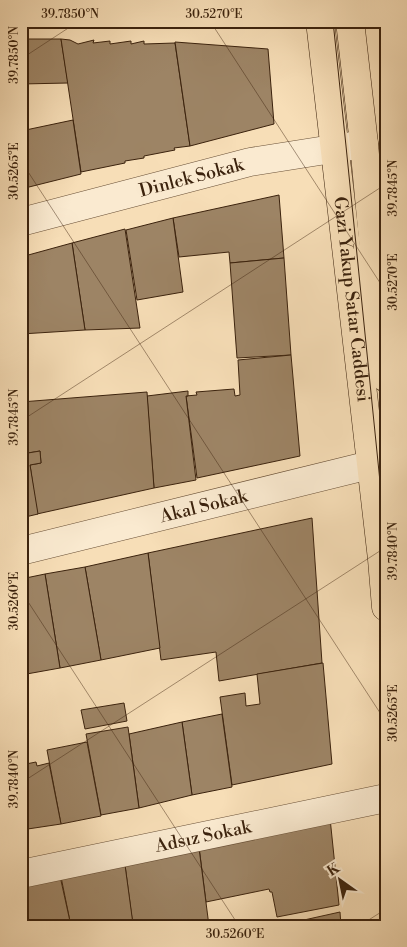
<svg xmlns="http://www.w3.org/2000/svg" width="407" height="947" font-family="'Libre Bodoni',serif">
	<style>
		.building { fill: #9d8465; stroke: #3b220d }
		.lines { fill: none; stroke-linecap: round; stroke-linejoin: round }
		.minor-casing { stroke: #6a5138; stroke-width: 29 }
		.major-casing { stroke: #3b220d; stroke-width: 29 }
		.minor { stroke: #faead0; stroke-width: 28 }
		.major { stroke: #f7deb7; stroke-width: 28 }
		.tram { stroke: #3b220d; stroke-width: 1 }
		.ticks { fill: none; stroke: #3b220d; stroke-width: 1; stroke-opacity: 0.45 }
		.labels { text-anchor: middle; dominant-baseline: central; stroke-width: 4; stroke-linejoin: round; paint-order: stroke }
		.street-label { font-size: 18px; fill: #3b220d; stroke: #faead0 }
		.neatline { fill: none; stroke: #3b220d; stroke-width: 2 }
		.ticks-label { font-size: 12px; text-anchor: middle; fill: #3b220d }
	</style>
	<rect width="100%" height="100%" fill="#f7deb7"/>
	<filter id="stains"><feTurbulence type="fractalNoise" baseFrequency=".004" numOctaves="4"/><feColorMatrix values="0 0 0 0 .2 0 0 0 0 .09 0 0 0 0 .02 0 0 0 .5 -.17"/></filter>
	<radialGradient id="worn" r=".72"><stop offset=".6" stop-color="#630" stop-opacity="0"/><stop offset="1" stop-color="#630" stop-opacity=".3"/></radialGradient>
	<!-- building -->
	<g class="building">
		<path d="M21 39H61L68 83 21 84Z"/>
		<path d="M61 39 70 40 78 44 94 40 93 43 110 41V44L131 41V44L144 41V44L175 43 190 146 174 148 175 150 144 156V158L125 161V163L81 172Z"/>
		<path d="M175 42 268 49 274 124 190 146Z"/>
		<path d="M73 120 81 174 21 189V131Z"/>
		<path d="M279 195 284 258 230 263 229 252 179 257 173 218Z"/>
		<path d="M173 218 183 292 137 300 126 230Z"/>
		<path d="M125 229 140 328 85 330 72 243Z"/>
		<path d="M72 243 85 330 21 334V257Z"/>
		<path d="M284 258 291 355 237 358 230 263Z"/>
		<path d="M291 355 300 456 197 478 186 396 197 395 196 392 234 389 235 396 240 395 238 360Z"/>
		<path d="M188 391V396H186L196 480 154 488 147 396Z"/>
		<path d="M147 392 154 488 37 514 30 465 41 463 40 451 28 453 21 409V402Z"/>
		<path d="M26 439 28 453 40 451 41 463 30 465 38 514 21 518V440Z"/>
		<path d="M312 518 322 663 219 681 216 652 161 660 148 553Z"/>
		<path d="M148 553 160 648 101 660 85 567Z"/>
		<path d="M85 567 101 660 60 668 45 574Z"/>
		<path d="M45 574 60 668 21 675V579Z"/>
		<path d="M323 663 332 764 232 785 220 697 245 693 246 706 260 704 257 674Z"/>
		<path d="M124 703 127 721 85 729 81 710Z"/>
		<path d="M222 714 232 787 192 795 182 722Z"/>
		<path d="M182 722 192 795 139 808 129 734Z"/>
		<path d="M128 727 139 808 101 815 86 734Z"/>
		<path d="M87 742 101 816 61 824 47 750Z"/>
		<path d="M36 762 37 766 49 763 61 824 21 830V765Z"/>
		<path d="M330 818 339 905 277 917 272 892H270L269 889 206 902 199 847Z"/>
		<path d="M199 848 209 926H133L125 865Z"/>
		<path d="M125 865 133 924 124 926H111V924L103 926H71L61 877Z"/>
		<path d="M60 876 71 926H30L21 885Z"/>
		<path d="M22 887 30 926H21Z"/>
		<path d="M340 912 341 926H277Z"/>
	</g>
	<g class="lines">
		<defs>
			<g id="minor">
				<path id="s1" d="M21 222 250 162 364 144"/>
				<path id="s2" d="M21 551 386 461"/>
				<path id="s3" d="M21 874 386 798"/>
			</g>
			<g id="major">
				<path id="s4" d="M320 21 382 559 386 607"/>
				<path d="M350 21 364 144 386 378"/>
			</g>
		</defs>
		<!-- minor casing -->
		<use href="#minor" class="minor-casing"/>
		<!-- major casing -->
		<use href="#major" class="major-casing"/>
		<!-- minor -->
		<use href="#minor" class="minor"/>
		<!-- major -->
		<use href="#major" class="major"/>
		<!-- tram -->
		<path class="tram" d="M333 21 346 146 386 541"/>
	</g>
	<!-- ticks -->
	<path class="ticks" d="M210 21 386 292M21 59 79 21M21 161 386 722M21 421 386 184M21 591 239 926M21 783 386 547M359 926 386 909"/>
	<g class="labels">
		<!-- street labels -->
		<g class="street-label">
			<text stroke="none"><textPath href="#s1" startOffset="176">Dinlek Sokak</textPath></text>
			<text stroke="none"><textPath href="#s4" startOffset="280">Gazi Yakup Satar Caddesi</textPath></text>
			<text stroke="none"><textPath href="#s2" startOffset="188">Akal Sokak</textPath></text>
			<text stroke="none"><textPath href="#s3" startOffset="186">Adsız Sokak</textPath></text>
		</g>
	</g>
	<!-- margin -->
	<rect width="407" height="947" fill="none" stroke="#f7deb7" stroke-width="55"/>
	<!-- north arrow -->
	<g transform="translate(340 880) rotate(327)" stroke="#faead0" stroke-width="4" paint-order="stroke">
	<path d="M0-4L9 19L0 12L-9 19Z" fill="#3b220d"/>
	<text y="-8" font-size="14" font-weight="bold" text-anchor="middle" fill="#3b220d">K</text>
	</g>
	<rect x="28" y="28" width="352" height="892" class="neatline"/>
	<g class="ticks-label">
		<text x="70" y="18">39.7850°N</text>
		<text x="214" y="18">30.5270°E</text>
		<text transform="translate(14 55) rotate(-90)" y="4">39.7850°N</text>
		<text transform="translate(14 171) rotate(-90)" y="4">30.5265°E</text>
		<text transform="translate(393 188) rotate(-90)" y="4">39.7845°N</text>
		<text transform="translate(393 282) rotate(-90)" y="4">30.5270°E</text>
		<text transform="translate(14 417) rotate(-90)" y="4">39.7845°N</text>
		<text transform="translate(393 551) rotate(-90)" y="4">39.7840°N</text>
		<text transform="translate(14 601) rotate(-90)" y="4">30.5260°E</text>
		<text transform="translate(393 713) rotate(-90)" y="4">30.5265°E</text>
		<text transform="translate(14 779) rotate(-90)" y="4">39.7840°N</text>
		<text x="235" y="938">30.5260°E</text>
	</g>
	<rect width="100%" height="100%" filter="url(#stains)"/>
	<rect width="100%" height="100%" fill="url(#worn)"/>
</svg>
